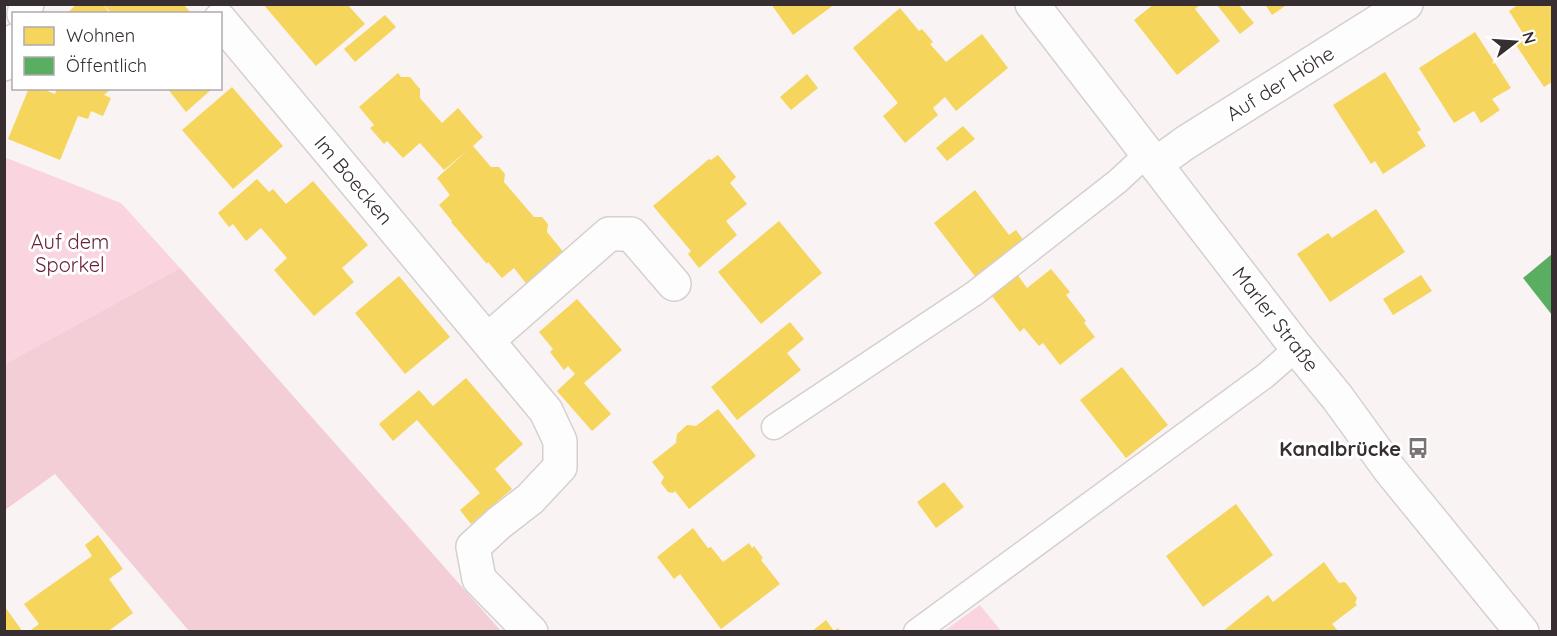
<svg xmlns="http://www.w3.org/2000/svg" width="1557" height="636" font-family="Quicksand,sans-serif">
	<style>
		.green { fill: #fad5df }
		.forest { fill: #f4ced7 }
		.homes { fill: #f6d55c }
		.public { fill: #5aae61 }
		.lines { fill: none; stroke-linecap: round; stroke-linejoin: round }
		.lane-casing { stroke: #d6cfd0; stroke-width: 27 }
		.street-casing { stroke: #d6cfd0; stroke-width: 36 }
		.secondary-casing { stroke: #d6cfd0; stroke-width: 36 }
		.lane { stroke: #fefdfd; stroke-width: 24 }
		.street { stroke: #fefdfd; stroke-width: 33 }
		.secondary { stroke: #fefdfd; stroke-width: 33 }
		.labels { text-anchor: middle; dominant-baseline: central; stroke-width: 6; stroke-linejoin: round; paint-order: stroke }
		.street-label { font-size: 20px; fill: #362e30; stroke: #fff }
		.park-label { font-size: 20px; fill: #6b213b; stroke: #fff }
		.poi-label { font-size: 20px; font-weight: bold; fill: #362e30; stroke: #fff; text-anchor: end }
	</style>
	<rect width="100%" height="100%" fill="#f9f3f4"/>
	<!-- green -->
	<g class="green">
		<path d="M4 157 121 203 180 268 5 364Z"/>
		<path d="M980 605 1001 631H944Z"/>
	</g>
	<!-- forest -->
	<path class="forest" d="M180 268 501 631H189L55 474 5 510V364Z"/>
	<!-- homes -->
	<g class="homes">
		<path d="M77 4H103L110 14H66Z"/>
		<path d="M263 4H347L365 24 316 66Z"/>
		<path d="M771 4H835L793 35Z"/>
		<path d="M1154 4H1201L1195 9 1220 41 1177 75 1134 20Z"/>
		<path d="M1265 4H1288L1272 15Z"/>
		<path d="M1519 4H1552V82L1544 87 1514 42 1524 35 1509 11Z"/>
		<path d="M104 5H184L192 14H112Z"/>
		<path d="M1217 5H1239L1254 23 1240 34Z"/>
		<path d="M900 8 919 31 922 29 933 42 930 44 946 62 982 34 1008 68 956 111 945 97 933 108 938 115 905 143 883 116 898 103 853 48Z"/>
		<path d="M385 15 396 27 355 62 344 49Z"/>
		<path d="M1475 32 1511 88 1492 99 1500 110 1481 123 1474 111 1454 123 1419 68Z"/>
		<path d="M1385 72 1421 130 1417 132 1426 146 1383 174 1375 161 1371 164 1333 105Z"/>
		<path d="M398 73 401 77H410L420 89V98L442 123 458 108 483 137 473 146 491 167H499L505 174 504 182 534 217H542L548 224 547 232 565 254 528 286 514 268 502 278 488 262 487 264 451 222 452 221 439 205 450 195 437 178 469 149 444 170 420 143 403 158 387 141 384 144 370 128 374 125 359 107Z"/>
		<path d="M807 74 818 88 791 110 780 97Z"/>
		<path d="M232 87 283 146 233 189 182 130Z"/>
		<path d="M29 88H40L55 94 57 88H112L104 95 111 98 103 116 91 111 88 119 78 116 60 160 8 139Z"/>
		<path d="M167 88H213L186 112Z"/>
		<path d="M963 126 975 139 947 161 936 148Z"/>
		<path d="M718 155 736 177 730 183 747 204 726 221 737 235 699 268 688 254 691 251 653 206 709 159 711 160Z"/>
		<path d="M257 179 269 192 273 189 286 204 313 181 368 245 342 268 354 282 314 316 274 270 287 258 261 228 246 241 233 224 229 227 218 213Z"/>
		<path d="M975 190 1009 235 1016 230 1025 242 977 279 934 223Z"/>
		<path d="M1376 209 1405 252 1330 302 1297 254 1328 233 1332 238Z"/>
		<path d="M779 221 822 273 761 324 718 272Z"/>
		<path d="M1051 269 1070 292 1066 295 1086 321 1084 323 1095 337 1060 365 1043 343 1039 346 1024 328 1020 332 991 295 1017 274 1027 288Z"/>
		<path d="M1421 275 1432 291 1393 315 1383 299Z"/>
		<path d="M399 276 450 337 405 374 355 313Z"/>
		<path d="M577 299 622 350 584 383 611 414 592 431 557 391 575 374 568 366 564 370 550 352 553 349 539 332Z"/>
		<path d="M790 322 804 339 787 353 801 370 737 420 711 387Z"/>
		<path d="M1122 367 1168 425 1126 458 1080 400Z"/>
		<path d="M466 378 523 444 495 469 512 489 471 524 460 510 480 493 417 420 393 441 379 424 419 390 433 406Z"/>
		<path d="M718 409 756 456 689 509 675 491 673 493 668 492 661 483 664 477 652 462 676 443 677 434 687 425 696 426Z"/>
		<path d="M944 482 964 507 936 528 917 502Z"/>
		<path d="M1236 504 1273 555 1203 607 1166 556Z"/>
		<path d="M693 528 708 548 711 547 723 562 749 543 752 548 754 546 763 558 761 560 780 584 721 629 680 574 674 579 657 557Z"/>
		<path d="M98 535 123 569 109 579 133 613 107 632H28L39 624 24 604 92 556 85 545Z"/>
		<path d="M1324 562 1339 583 1344 582 1346 583 1357 598 1355 603 1357 605 1332 624 1339 632H1222L1268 595 1273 602Z"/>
		<path d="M5 607 23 632H5Z"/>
		<path d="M826 620 834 631 838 628 841 632H811Z"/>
	</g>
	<!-- public -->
	<path class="public" d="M1552 254V315L1523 278Z"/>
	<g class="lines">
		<defs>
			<g id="lane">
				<path d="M774 427 975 293 1118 181 1147 154"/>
				<path d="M916 632 1265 376 1297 348"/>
			</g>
			<g id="street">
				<path d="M24 14 27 4"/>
				<path d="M220 20 546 411 560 441V467L530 499 499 523 473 547 479 579 531 632"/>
				<path d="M4 64 14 41"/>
				<path d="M1156 164 1185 143 1406 4"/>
				<path d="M488 340 609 234H631L674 284"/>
			</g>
			<path id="secondary" d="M1032 4 1297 348 1337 397 1390 470 1522 632"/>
		</defs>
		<!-- lane casing -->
		<use href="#lane" class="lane-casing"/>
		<!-- street casing -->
		<use href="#street" class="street-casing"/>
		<!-- secondary casing -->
		<use href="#secondary" class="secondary-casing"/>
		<!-- lane -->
		<use href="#lane" class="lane"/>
		<!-- street -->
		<use href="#street" class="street"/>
		<!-- secondary -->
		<use href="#secondary" class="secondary"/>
	</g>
	<!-- icons -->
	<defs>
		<symbol id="bus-bare" viewBox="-9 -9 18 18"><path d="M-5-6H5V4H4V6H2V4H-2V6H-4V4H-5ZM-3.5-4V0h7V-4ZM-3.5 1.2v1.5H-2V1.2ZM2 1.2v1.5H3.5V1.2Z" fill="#7a7375" stroke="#fff" stroke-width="2.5" paint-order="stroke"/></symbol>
	</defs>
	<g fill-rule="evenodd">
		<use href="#bus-bare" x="1403" y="433" width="30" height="30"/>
	</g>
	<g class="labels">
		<!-- street labels -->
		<g class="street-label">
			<text transform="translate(1280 83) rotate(-32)">Auf der Höhe</text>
			<text transform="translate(354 180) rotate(50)">Im Boecken</text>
			<text transform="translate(1276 319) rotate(52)">Marler Straße</text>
		</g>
		<!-- park labels -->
		<g class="park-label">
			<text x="70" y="241">Auf dem<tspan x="70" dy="23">Sporkel</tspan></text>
		</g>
		<!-- poi labels -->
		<g class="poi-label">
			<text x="1401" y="448">Kanalbrücke</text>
		</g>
	</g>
	<!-- border -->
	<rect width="1557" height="636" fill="none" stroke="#362e30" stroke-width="12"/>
	<!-- legend -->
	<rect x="12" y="12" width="210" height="78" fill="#ffffff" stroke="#afabac" stroke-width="1.5"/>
	<rect x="24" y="27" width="30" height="18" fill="#f6d55c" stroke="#afabac" stroke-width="1.5"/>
	<text x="66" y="42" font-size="18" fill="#362e30">Wohnen</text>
	<rect x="24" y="57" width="30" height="18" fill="#5aae61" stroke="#afabac" stroke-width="1.5"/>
	<text x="66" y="72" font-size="18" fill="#362e30">Öffentlich</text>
	<!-- north arrow -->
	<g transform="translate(1515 42) rotate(73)" stroke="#ffffff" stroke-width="4.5" paint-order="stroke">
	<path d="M0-4.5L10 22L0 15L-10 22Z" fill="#362e30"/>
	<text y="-9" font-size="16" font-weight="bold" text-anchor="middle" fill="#362e30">N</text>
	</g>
</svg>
